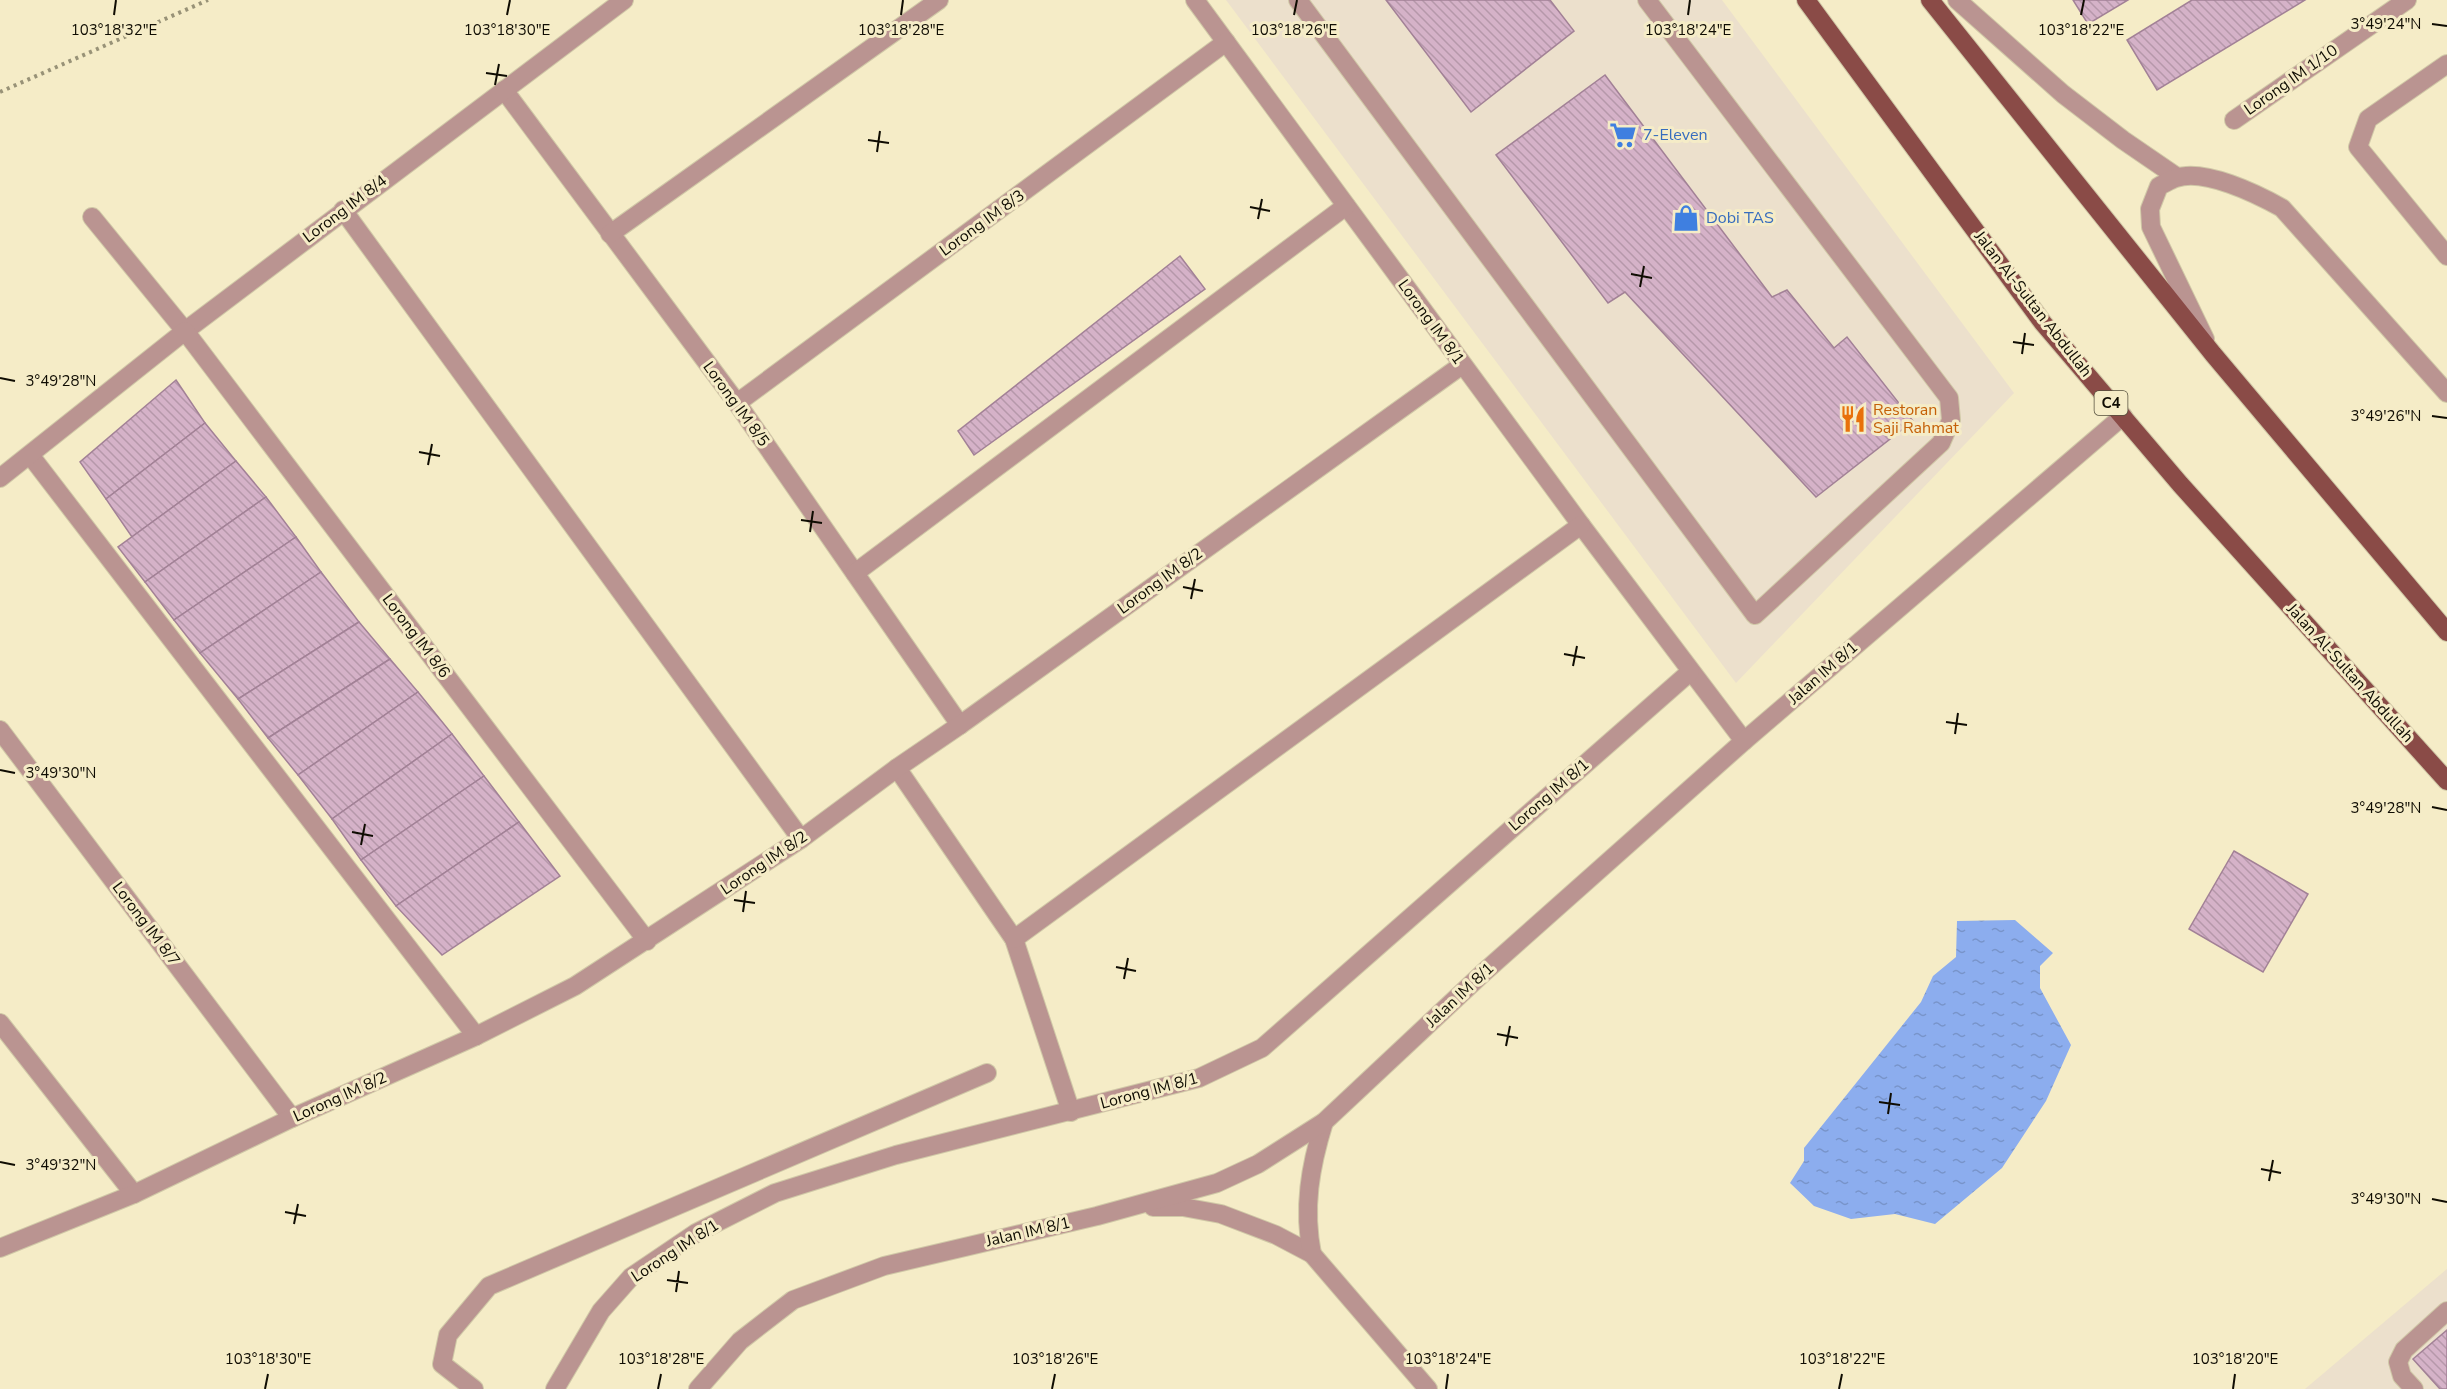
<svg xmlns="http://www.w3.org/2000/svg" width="2447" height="1389" font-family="'Nunito Sans',sans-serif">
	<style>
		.commercial { fill: #ece0cc }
		.water { fill: url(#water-ripples) }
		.building { fill: url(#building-back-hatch); stroke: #a28196; stroke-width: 1.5 }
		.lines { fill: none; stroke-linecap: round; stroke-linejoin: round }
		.minor-casing { stroke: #d0c8a7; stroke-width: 20 }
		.major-casing { stroke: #d0c8a7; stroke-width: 20 }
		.path { stroke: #989277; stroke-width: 4; stroke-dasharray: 3 4.5; stroke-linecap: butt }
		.minor { stroke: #ba9491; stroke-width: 18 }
		.major { stroke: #8a4b47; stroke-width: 18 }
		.ticks { fill: none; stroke: #0f0c02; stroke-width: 2 }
		.labels { text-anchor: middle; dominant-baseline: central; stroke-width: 6; stroke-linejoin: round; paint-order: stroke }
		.shield { fill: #f5ecc7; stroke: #544f3d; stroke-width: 1.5 }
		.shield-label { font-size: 15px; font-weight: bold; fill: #0f0c02 }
		.street-label { font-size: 16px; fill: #0f0c02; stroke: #f5ecc7 }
		.shop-label { font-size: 16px; fill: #366cbe; stroke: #f5ecc7; text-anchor: start }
		.food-label { font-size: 16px; fill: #c56008; stroke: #f5ecc7; text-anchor: start }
		.ticks-label { font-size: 15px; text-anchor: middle; fill: #0f0c02; stroke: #f5ecc7; stroke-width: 6; stroke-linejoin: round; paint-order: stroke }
	</style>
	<defs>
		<pattern id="water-ripples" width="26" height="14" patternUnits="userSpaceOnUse" patternTransform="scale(1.5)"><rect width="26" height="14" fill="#8cadee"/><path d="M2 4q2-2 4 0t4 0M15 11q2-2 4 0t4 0" fill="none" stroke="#7894ca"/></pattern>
		<pattern id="building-back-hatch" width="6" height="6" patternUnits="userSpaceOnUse" patternTransform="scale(1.5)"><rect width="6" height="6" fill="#d5b2c8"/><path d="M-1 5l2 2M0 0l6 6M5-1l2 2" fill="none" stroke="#b698aa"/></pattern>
	</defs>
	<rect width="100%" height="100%" fill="#f5ecc7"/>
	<!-- commercial -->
	<g class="commercial">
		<path d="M1226 0H1722L2014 393 1736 683Z"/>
		<path d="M2447 1269V1389H2305Z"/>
	</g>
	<!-- water -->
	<path class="water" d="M2015 920 2053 953 2040 966V988L2071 1045 2046 1101 2002 1168 1935 1224 1895 1214 1851 1219 1814 1206 1790 1183 1804 1161V1148L1921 1002 1933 976 1956 957 1957 921Z"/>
	<!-- building -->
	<g class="building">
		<path d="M1386 0H1550L1574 31 1471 112Z"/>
		<path d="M2073 0H2128L2088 24Z"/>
		<path d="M2192 0H2305L2157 90 2127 40Z"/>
		<path d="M1605 75 1772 297 1787 290 1834 348 1847 337 1913 421 1816 497 1625 292 1608 303 1496 155Z"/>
		<path d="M1180 256 1205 289 974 455 958 431Z"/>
		<path d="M176 380 205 423 106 499 80 462Z"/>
		<path d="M205 423 236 461 132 537 106 499Z"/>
		<path d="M236 461 266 497 145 582 118 547Z"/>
		<path d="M266 497 296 537 174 620 145 582Z"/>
		<path d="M296 537 321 572 200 653 174 620Z"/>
		<path d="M321 572 359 622 238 699 200 653Z"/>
		<path d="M359 622 390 659 268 738 238 699Z"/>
		<path d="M390 659 418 692 298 775 268 738Z"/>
		<path d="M418 692 452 734 332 819 298 775Z"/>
		<path d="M452 734 484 776 361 860 332 819Z"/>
		<path d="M484 776 519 822 396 906 361 860Z"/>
		<path d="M519 822 560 876 442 955 396 906Z"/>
		<path d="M2234 851 2308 894 2263 972 2189 929Z"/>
		<path d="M2447 1330V1389H2440L2413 1359Z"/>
	</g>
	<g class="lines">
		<defs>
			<g id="minor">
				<path d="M1195 0 1581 525 1744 741"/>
				<path d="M1298 0 1755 615 1941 443 1951 420 1949 398 1647 0"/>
				<path d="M1957 0 2063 94 2123 140 2177 177"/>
				<path d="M2447 64 2368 119 2358 147 2447 256"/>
				<path d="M504 90 737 403 960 725"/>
				<path d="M2234 120 2407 0"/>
				<path d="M343 210 801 839"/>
				<path d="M92 217 185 331 624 0"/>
				<path d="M610 234 939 0"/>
				<path d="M2205 339 2151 227 2150 209 2159 186C2164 184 2170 180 2176 178 2204 168 2257 194 2282 208L2447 393"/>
				<path d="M737 403 1226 42"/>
				<path d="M30 455 476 1036"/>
				<path d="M0 478 185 331 647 941"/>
				<path d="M855 573 1346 206"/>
				<path d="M0 730 292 1118"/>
				<path d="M897 768 1014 939 1071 1112"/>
				<path d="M1014 939 1581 525"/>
				<path d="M0 1023 134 1194"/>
				<path d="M1153 1207H1183L1221 1214 1276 1235 1312 1254 1428 1389"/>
				<path d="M0 1248 134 1194 292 1118 476 1036 575 986 801 839 897 768 960 725 1462 365"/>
				<path d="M1312 1254C1303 1208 1310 1167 1324 1122"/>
				<path d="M474 1389 442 1364 448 1335 489 1286 987 1073"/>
				<path d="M555 1389 601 1311 631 1277 696 1233 775 1193 896 1155 1199 1078 1262 1048 1690 672"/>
				<path d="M698 1389 740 1341 793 1300 884 1266 1097 1216 1217 1183 1258 1164 1324 1122 1482 974 1744 741 2123 416"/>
				<path d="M2414 1389 2402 1376 2398 1362 2404 1350 2447 1311"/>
			</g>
			<g id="major">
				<path d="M1806 0 2043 323 2180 484 2447 781"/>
				<path d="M1930 0 2213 354 2447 632"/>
			</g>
		</defs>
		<!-- minor casing -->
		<use href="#minor" class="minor-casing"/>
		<!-- major casing -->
		<use href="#major" class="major-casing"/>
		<!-- path -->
		<path class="path" d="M0 92 208 0"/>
		<!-- minor -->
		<use href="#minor" class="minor"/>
		<!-- major -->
		<use href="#major" class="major"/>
	</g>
	<!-- ticks -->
	<path class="ticks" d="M114 15 116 0M507 15 510 0M901 15 903 0M1294 15 1297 0M1688 15 1690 0M2081 15 2084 0M2432 24 2447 26M486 73 507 76M495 85 499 64M868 140 889 143M877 152 880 131M1250 207 1270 211M1258 219 1262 199M1631 274 1652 278M1640 287 1644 266M2013 342 2034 345M2022 354 2025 333M0 378 15 381M2432 416 2447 418M419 452 440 456M428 465 432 444M801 520 822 523M810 532 813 511M1183 587 1203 591M1191 599 1195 579M1564 654 1585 658M1573 666 1577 646M1946 722 1967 725M1955 734 1958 713M0 770 15 773M2432 807 2447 810M352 832 373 836M361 845 365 824M734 900 755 903M743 912 746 891M1116 967 1136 971M1124 979 1128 958M1497 1034 1518 1038M1506 1046 1510 1026M1879 1102 1900 1105M1888 1114 1891 1093M0 1162 15 1165M2261 1169 2281 1173M2269 1181 2273 1160M2432 1199 2447 1202M285 1212 306 1216M294 1224 298 1204M667 1280 688 1283M676 1292 679 1271M265 1389 268 1374M658 1389 661 1374M1052 1389 1055 1374M1446 1389 1448 1374M1839 1389 1842 1374M2233 1389 2235 1374"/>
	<!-- icons -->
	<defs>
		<symbol id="supermarket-bare" viewBox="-9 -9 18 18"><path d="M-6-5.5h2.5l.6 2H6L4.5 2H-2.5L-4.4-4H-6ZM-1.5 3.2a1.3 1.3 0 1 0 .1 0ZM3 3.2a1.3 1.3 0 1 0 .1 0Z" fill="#3f7fe0" stroke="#f5ecc7" stroke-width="2.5" paint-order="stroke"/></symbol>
		<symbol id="shop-bare" viewBox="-9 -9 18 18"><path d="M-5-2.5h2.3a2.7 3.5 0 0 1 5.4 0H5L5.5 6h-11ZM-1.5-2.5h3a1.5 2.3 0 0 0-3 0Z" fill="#3f7fe0" stroke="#f5ecc7" stroke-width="2.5" paint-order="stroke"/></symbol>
		<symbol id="restaurant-bare" viewBox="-9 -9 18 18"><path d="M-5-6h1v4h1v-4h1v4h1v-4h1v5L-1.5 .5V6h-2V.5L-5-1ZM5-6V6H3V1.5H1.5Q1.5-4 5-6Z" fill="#e8710a" stroke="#f5ecc7" stroke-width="2.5" paint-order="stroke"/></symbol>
	</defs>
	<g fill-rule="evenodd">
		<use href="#supermarket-bare" x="1604" y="116" width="38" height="38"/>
		<use href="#shop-bare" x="1667" y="199" width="38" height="38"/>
		<use href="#restaurant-bare" x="1834" y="400" width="38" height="38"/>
	</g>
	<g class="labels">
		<!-- shield labels -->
		<rect class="shield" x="2094.5" y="391" width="33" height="24" rx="4.5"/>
		<g class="shield-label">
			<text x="2111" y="403">C4</text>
		</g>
		<!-- street labels -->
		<g class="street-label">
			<text transform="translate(2291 80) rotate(-35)">Lorong IM 1/10</text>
			<text transform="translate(345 209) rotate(-37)">Lorong IM 8/4</text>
			<text transform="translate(982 223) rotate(-36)">Lorong IM 8/3</text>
			<text transform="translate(2033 304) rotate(52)">Jalan Al-Sultan Abdullah</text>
			<text transform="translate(1431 322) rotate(54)">Lorong IM 8/1</text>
			<text transform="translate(736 404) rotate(54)">Lorong IM 8/5</text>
			<text transform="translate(1160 581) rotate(-36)">Lorong IM 8/2</text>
			<text transform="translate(416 636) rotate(53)">Lorong IM 8/6</text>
			<text transform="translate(1823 673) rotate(-41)">Jalan IM 8/1</text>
			<text transform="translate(2350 673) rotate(48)">Jalan Al-Sultan Abdullah</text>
			<text transform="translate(1549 795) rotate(-41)">Lorong IM 8/1</text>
			<text transform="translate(764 863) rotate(-34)">Lorong IM 8/2</text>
			<text transform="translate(146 924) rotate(53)">Lorong IM 8/7</text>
			<text transform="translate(1460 995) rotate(-43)">Jalan IM 8/1</text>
			<text transform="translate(1149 1091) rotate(-15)">Lorong IM 8/1</text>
			<text transform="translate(340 1097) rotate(-24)">Lorong IM 8/2</text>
			<text transform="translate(1028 1232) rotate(-13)">Jalan IM 8/1</text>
			<text transform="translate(675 1251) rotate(-33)">Lorong IM 8/1</text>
		</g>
		<!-- shop labels -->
		<g class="shop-label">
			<text x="1643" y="135">7-Eleven</text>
			<text x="1706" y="218">Dobi TAS</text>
		</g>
		<!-- food labels -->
		<g class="food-label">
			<text x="1873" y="410">Restoran<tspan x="1873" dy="18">Saji Rahmat</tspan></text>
		</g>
	</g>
	<g class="ticks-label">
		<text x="2386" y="29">3°49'24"N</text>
		<text x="114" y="35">103°18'32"E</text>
		<text x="507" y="35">103°18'30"E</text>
		<text x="901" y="35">103°18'28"E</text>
		<text x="1294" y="35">103°18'26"E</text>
		<text x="1688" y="35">103°18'24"E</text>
		<text x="2081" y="35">103°18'22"E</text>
		<text x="61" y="386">3°49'28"N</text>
		<text x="2386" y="421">3°49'26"N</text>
		<text x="61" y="778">3°49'30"N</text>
		<text x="2386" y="813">3°49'28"N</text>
		<text x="61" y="1170">3°49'32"N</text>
		<text x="2386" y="1204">3°49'30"N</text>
		<text x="268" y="1364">103°18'30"E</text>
		<text x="661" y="1364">103°18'28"E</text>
		<text x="1055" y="1364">103°18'26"E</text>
		<text x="1448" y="1364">103°18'24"E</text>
		<text x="1842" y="1364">103°18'22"E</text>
		<text x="2235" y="1364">103°18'20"E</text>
	</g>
</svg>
